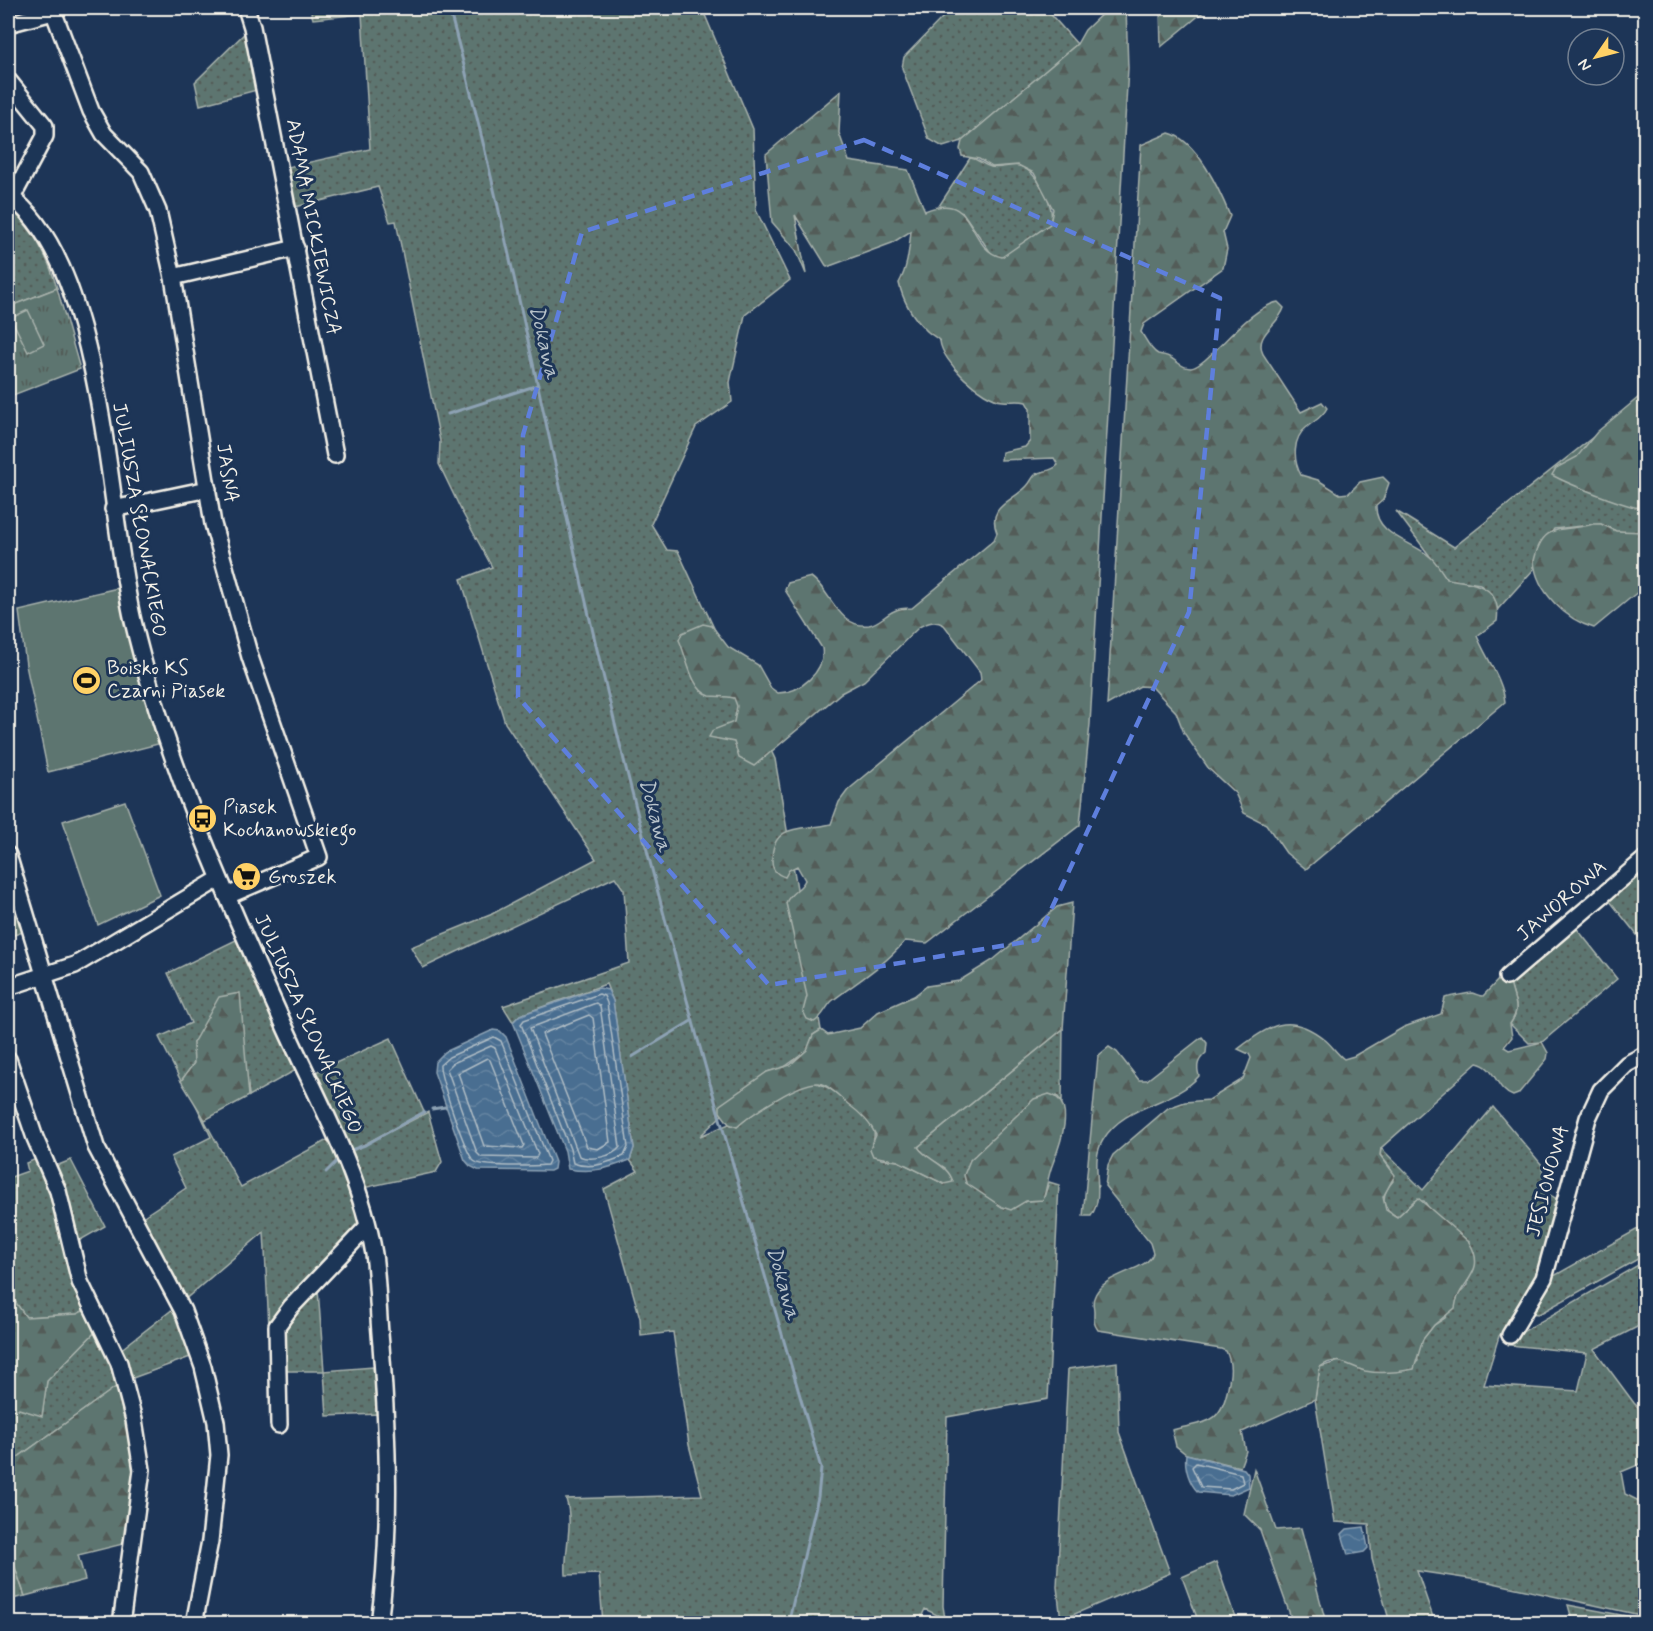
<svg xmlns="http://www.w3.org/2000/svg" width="1653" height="1631" font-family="Mynerve,sans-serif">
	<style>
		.grass { fill: url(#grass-dots); stroke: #a8b2ac; stroke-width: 1.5 }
		.forest { fill: url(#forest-firs); stroke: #a8b2ac; stroke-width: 1.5 }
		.park { fill: url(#park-tufts); stroke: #a8b2ac; stroke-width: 1.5 }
		.pitch { fill: #5d746f; stroke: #a8b2ac; stroke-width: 1.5 }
		.water { fill: url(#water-waves); stroke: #8da2b4; stroke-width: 1.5 }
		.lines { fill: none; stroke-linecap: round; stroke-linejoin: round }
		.shore { stroke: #b0bdc5; stroke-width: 1.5 }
		.stream { stroke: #8da2b4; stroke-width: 3 }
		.minor-casing { stroke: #f4f1e8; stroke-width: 20 }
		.minor { stroke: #1d3557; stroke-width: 15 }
		.marked { fill: none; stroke: #5e7fdd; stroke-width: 4.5; stroke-dasharray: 12 8; stroke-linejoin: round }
		.labels { text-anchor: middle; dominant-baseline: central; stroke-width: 6; stroke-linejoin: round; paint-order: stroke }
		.street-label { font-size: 20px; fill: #f4f1e8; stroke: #1d3557 }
		.poi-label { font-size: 20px; fill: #f4f1e8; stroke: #1d3557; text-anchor: start }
		.water-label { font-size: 21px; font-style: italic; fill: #b8c3ca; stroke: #1d3557 }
	</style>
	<defs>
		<pattern id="grass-dots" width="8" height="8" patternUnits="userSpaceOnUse" patternTransform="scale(1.5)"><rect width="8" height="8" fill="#5d746f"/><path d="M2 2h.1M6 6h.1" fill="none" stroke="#525c58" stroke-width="1.8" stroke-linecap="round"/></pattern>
		<pattern id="forest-firs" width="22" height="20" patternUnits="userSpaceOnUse" patternTransform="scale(1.5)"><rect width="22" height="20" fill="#5d746f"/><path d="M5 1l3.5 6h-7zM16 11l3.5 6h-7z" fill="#525c58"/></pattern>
		<pattern id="park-tufts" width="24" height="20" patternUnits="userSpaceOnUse" patternTransform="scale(1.5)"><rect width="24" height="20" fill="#5d746f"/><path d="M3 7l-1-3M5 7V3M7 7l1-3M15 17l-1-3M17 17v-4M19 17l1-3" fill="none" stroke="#525c58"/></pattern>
		<pattern id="water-waves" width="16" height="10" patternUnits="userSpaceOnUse" patternTransform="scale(1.5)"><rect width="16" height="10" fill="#496e91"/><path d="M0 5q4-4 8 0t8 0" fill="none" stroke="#6483a0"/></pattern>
	</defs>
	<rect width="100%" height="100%" fill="#1d3557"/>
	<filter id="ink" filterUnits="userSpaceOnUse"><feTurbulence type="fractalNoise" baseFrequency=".0167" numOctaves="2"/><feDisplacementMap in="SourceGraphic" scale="12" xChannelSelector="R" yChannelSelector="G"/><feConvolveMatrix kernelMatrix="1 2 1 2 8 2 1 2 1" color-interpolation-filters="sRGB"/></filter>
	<g filter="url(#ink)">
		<!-- grass -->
		<g class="grass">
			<path d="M310 8H702L753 129 756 210 790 280 745 315 730 382 732 402 696 427 651 524 667 550 678 551 775 759 821 1030 813 1035 808 1050 783 1068 767 1072 700 1136 729 1124 737 1127C749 1115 796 1084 812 1083 828 1081 865 1115 873 1129 876 1134 873 1136 874 1142 874 1147 879 1154 881 1159L898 1161 944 1184 945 1168 923 1154 918 1147 1063 1029 1062 1102 1057 1096 1007 1127 971 1160 1026 1201 1043 1200 1049 1182 1059 1185 1048 1399 947 1417 943 1606 945 1619 925 1609 918 1624 599 1623H603L599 1574 566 1575C564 1549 574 1524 566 1499L702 1495 689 1445 673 1332 641 1336 640 1318 604 1189 638 1171 630 1160 634 1148 613 1001 606 984 520 1015 513 1022 503 1006 629 963 624 890 615 877 423 968 411 947 490 915 596 859 505 723 461 579 492 567 462 512 439 464 440 441 396 221 390 222 378 187 295 207 283 168 370 149 362 14 313 19Z"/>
			<path d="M958 8H1045L1077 44 962 141 943 147 929 139 902 68 904 57 943 17Z"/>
			<path d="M247 31 264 88 200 105 195 82Z"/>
			<path d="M970 158C979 159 982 165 991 167 1000 169 1011 164 1020 166 1037 171 1057 207 1050 224L1002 258 993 256 963 213 939 206Z"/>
			<path d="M8 206C34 230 47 254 57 288L8 307Z"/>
			<path d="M1645 396V533L1616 531 1601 524 1554 529 1534 561V569L1498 609 1480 584 1447 579 1396 511 1454 547Z"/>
			<path d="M1641 867 1645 873V945L1606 896Z"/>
			<path d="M8 873 23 932 8 937Z"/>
			<path d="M1574 925 1617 979 1542 1042 1529 1043 1510 1024C1522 1006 1513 1001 1510 982Z"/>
			<path d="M240 938 296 1070 249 1096 244 1059 193 1043 194 1063 181 1081 159 1037 191 1023 168 973Z"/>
			<path d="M391 1038 424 1112 354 1150 428 1112 442 1162 436 1172 363 1188 311 1074Z"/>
			<path d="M195 1103 241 1187 329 1139 355 1199 362 1225 269 1327 264 1232 183 1301 138 1220 186 1188 171 1157 211 1137Z"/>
			<path d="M1493 1107 1542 1165 1548 1194 1561 1201 1539 1278 1499 1336 1484 1385 1578 1391 1587 1353 1509 1345 1524 1331 1645 1261V1323L1594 1349 1634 1403 1645 1414V1462L1621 1472 1625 1494 1645 1504V1616L1484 1581 1417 1571 1435 1623H1390L1372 1559 1369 1524 1335 1522 1315 1399 1320 1367 1343 1360 1364 1370H1408L1418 1361 1417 1351 1423 1339 1434 1325 1445 1318 1458 1295 1468 1285 1469 1242 1431 1211 1424 1201H1414L1397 1217C1381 1207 1380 1196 1393 1181L1390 1167 1380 1155 1381 1148 1423 1190Z"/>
			<path d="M37 1159 52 1194 87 1309 77 1314 25 1317 14 1300 13 1282 8 1258V1178L28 1171 26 1163Z"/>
			<path d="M71 1160 105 1226 77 1242 51 1168Z"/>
			<path d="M1645 1225V1255L1539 1314 1526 1313 1545 1281Z"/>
			<path d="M318 1289 324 1371 373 1367 379 1414 327 1416 324 1371H283L280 1334 285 1323Z"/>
			<path d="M173 1309 193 1356 130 1379 119 1351Z"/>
			<path d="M98 1329 120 1384 10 1463 8 1486V1410L19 1409 42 1415 47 1381Z"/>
			<path d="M1117 1362 1119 1432 1170 1573 1061 1620 1057 1587 1068 1369Z"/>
			<path d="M8 1553H10L25 1596 8 1600Z"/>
			<path d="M1216 1562 1237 1623H1199L1182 1577Z"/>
			<path d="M1568 1605 1642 1619 1644 1623H1573Z"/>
		</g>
		<!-- forest -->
		<g class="forest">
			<path d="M1126 8 1128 68 1090 724 1080 825 927 943 905 941C885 965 857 982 832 1001 825 1008 823 1017 814 1022L807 1019 803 1011 807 996 786 903C790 892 801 890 805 880L797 866 789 870 785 877C776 874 772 870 772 860 772 821 805 831 831 824L839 802 848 790 981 680 980 672 944 625C935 620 929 622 919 627L864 681 841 693 754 766 739 758 734 742 709 737 713 730 734 722 737 706 734 698C726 696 718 697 710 696 691 691 686 654 679 640L682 633 703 624 712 626 728 647 758 665 771 688 778 693C800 693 826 671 822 648L785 590 788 583 811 577C831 590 838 629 869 625 879 623 885 615 894 611 899 608 906 608 912 608L994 540 997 533C986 506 1013 501 1027 486 1031 482 1032 477 1036 474 1044 470 1051 472 1058 465L1054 458 1001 460 1002 452 1025 447 1030 441V409L1026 402C1018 400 1011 402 1003 401 981 399 942 362 940 341 935 336 929 334 925 329 912 316 903 301 899 283 908 267 909 249 911 231L892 243 827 267 795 215 806 274 796 250 772 222 766 154 841 91 839 133 849 161 908 170 925 211C977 189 966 250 1002 257L1050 224 1053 209 1034 173 1018 165 992 167 979 159 962 156 960 149 962 141 1077 44 1085 30 1107 9Z"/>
			<path d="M1160 8H1208L1161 47Z"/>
			<path d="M1169 133C1197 140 1220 191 1230 216L1223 232 1227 249 1223 268 1144 324 1141 332C1145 338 1151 351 1158 354 1162 355 1167 355 1171 358 1178 362 1182 368 1191 368 1207 367 1247 308 1278 302L1284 308C1278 326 1254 334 1263 354L1301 412 1322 402 1327 408C1322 418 1315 420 1307 427 1292 438 1293 461 1301 475L1318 480 1340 494 1349 493 1360 482 1383 477 1389 483 1383 500 1376 506C1375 535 1411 541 1429 556 1437 562 1441 571 1447 579 1474 583 1502 585 1497 621L1477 636C1486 658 1503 680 1505 702L1306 869 1286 853 1266 824 1244 813 1235 793 1209 769 1184 733 1176 712 1152 687 1140 686 1107 705 1141 145Z"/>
			<path d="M1645 392V508C1635 511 1564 482 1552 475L1556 468 1577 457 1597 432Z"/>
			<path d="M1593 524H1601L1616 531 1646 532 1645 586 1594 628C1566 620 1536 591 1534 561 1543 520 1562 533 1593 524Z"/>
			<path d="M1072 903 1063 1029 918 1147C928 1161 948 1164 953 1182L944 1184 898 1161 873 1156 870 1149 876 1135C870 1122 859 1112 848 1104 841 1098 831 1087 822 1084 805 1077 750 1115 737 1127L729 1124 720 1112V1105L767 1072 790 1065 807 1050 813 1035 821 1030 828 1035 860 1028 878 1012 914 996 927 986 959 981 993 960 1057 907Z"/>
			<path d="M1501 977 1510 982C1513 1001 1522 1006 1510 1024L1512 1037 1504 1047 1509 1050 1542 1042 1548 1053 1547 1059 1518 1094 1513 1096C1495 1090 1497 1067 1477 1063L1381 1148 1380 1155 1395 1175 1383 1197 1386 1210 1397 1217 1418 1198 1469 1242C1489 1274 1457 1282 1455 1308L1434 1325 1423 1339 1414 1369C1399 1372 1380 1374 1365 1371 1348 1366 1337 1354 1320 1367L1315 1399 1242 1432 1246 1451 1240 1467 1186 1454 1176 1446 1172 1430C1206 1421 1221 1426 1228 1387 1231 1373 1232 1364 1226 1351L1221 1349 1098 1330C1093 1323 1094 1320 1094 1312 1094 1307 1092 1303 1094 1298 1102 1272 1148 1272 1153 1253L1150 1243 1105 1186 1108 1165 1113 1155 1168 1108 1185 1102 1209 1100 1243 1079 1251 1058 1249 1054 1238 1049C1269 1026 1289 1011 1324 1039 1331 1044 1336 1053 1344 1059L1354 1056 1404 1027 1441 1014 1445 998C1448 997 1469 993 1472 993 1476 994 1479 996 1483 996Z"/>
			<path d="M240 993 249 1096 205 1120 181 1081 194 1063 193 1043 219 997Z"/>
			<path d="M1202 1037 1207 1043 1206 1053C1198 1060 1196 1065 1199 1076 1173 1106 1125 1103 1103 1140 1088 1164 1107 1193 1091 1216H1083L1098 1056 1109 1047 1117 1052 1139 1080H1147Z"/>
			<path d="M1049 1094C1077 1101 1060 1145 1053 1163 1048 1175 1047 1188 1043 1200L1026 1201 1011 1210 1002 1207 966 1183 964 1175 970 1160 1034 1099Z"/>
			<path d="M14 1300 26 1317 77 1314 87 1309 98 1329 47 1381 42 1416 19 1409 8 1410V1307Z"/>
			<path d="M120 1384 134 1470 127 1543 78 1555 85 1580 25 1596 10 1553V1463Z"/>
			<path d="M1254 1469 1276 1530 1301 1528 1326 1623H1293L1260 1530 1244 1514Z"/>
		</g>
		<!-- park -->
		<path class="park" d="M57 288 80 369 8 397V307Z"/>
		<!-- pitch -->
		<g class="pitch">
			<path d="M28 310 44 344 28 352 11 318Z"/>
			<path d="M118 588 158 744 48 772 26 665 19 611Z"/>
			<path d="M125 801 160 895 98 925 63 821Z"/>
		</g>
		<!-- water -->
		<g class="water">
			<path d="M599 988 608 990 613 1001 634 1148 630 1160C607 1169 592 1173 568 1169L565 1151 513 1022 520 1015Z"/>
			<path d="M493 1030 500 1031 506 1037 555 1162 554 1169 550 1171 478 1170 470 1166 465 1160 434 1072 435 1062 445 1052Z"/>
			<path d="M1186 1454 1244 1469 1248 1474 1249 1487 1231 1495 1198 1492C1189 1483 1184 1467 1186 1454Z"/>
			<path d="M1364 1527 1368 1548 1364 1552 1348 1555 1342 1534 1347 1529Z"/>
		</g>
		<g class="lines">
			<!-- shore -->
			<g class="shore">
				<path d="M599 994 604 996 607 1003 628 1147 624 1156C607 1163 590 1170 573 1163L570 1149 521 1024 524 1020Z"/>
				<path d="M596 1003 600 1006 620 1147C613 1157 590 1161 579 1156L530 1028Z"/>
				<path d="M589 1015 593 1018 610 1142 598 1149 587 1147 542 1034Z"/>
				<path d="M494 1037 501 1041 549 1161 547 1165C535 1166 481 1168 474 1161 466 1155 439 1075 440 1065L449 1057Z"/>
				<path d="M491 1046 495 1048 538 1154 536 1158 481 1157 477 1153 447 1069 453 1063Z"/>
				<path d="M487 1058 490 1060 524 1145 522 1148 484 1146 458 1073Z"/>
				<path d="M1196 1463 1241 1474 1243 1483 1231 1489 1201 1487 1192 1467Z"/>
			</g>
			<!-- stream -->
			<g class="stream">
				<path d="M449 8C509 232 551 461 606 687 669 949 745 1208 821 1468L818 1497 788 1624"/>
				<path d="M448 414 538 385"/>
				<path d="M632 1057 693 1020"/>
				<path d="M432 1109 445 1107"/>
				<path d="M351 1150 365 1145 424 1112"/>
				<path d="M326 1172 340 1158"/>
			</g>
			<defs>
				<g id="minor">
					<path d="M52 8 91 111 104 134 141 172 158 211 173 277 213 524 250 657 319 857 227 896"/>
					<path d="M246 8 252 27 335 455"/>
					<path d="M8 24 53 12"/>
					<path d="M8 80 45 126V136L12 198"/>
					<path d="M8 195C104 261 107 510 133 621 165 758 222 888 280 1016 314 1094 360 1169 374 1254 378 1284 378 1315 381 1345 388 1438 392 1530 379 1624"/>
					<path d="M173 277 296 248"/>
					<path d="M113 509 208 489"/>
					<path d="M8 855 96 1147 183 1311 203 1367 216 1422 219 1455 210 1541 194 1624"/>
					<path d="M1507 977 1646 858"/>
					<path d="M8 987 75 965 219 879"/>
					<path d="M8 1059 35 1138 58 1191 80 1282 119 1363 134 1420 142 1470 121 1624"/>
					<path d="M1510 1335 1544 1278 1588 1118 1601 1090 1627 1064 1646 1054"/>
					<path d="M279 1425 277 1326 291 1307 367 1227"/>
				</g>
			</defs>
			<!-- minor casing -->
			<use href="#minor" class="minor-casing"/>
			<!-- minor -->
			<use href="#minor" class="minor"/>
		</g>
	</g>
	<!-- marked area -->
	<path class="marked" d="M864 140 1220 298 1189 612 1037 940 769 985 518 697 523 435 582 232Z"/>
	<!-- icons -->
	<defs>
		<symbol id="stadium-disc" viewBox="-11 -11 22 22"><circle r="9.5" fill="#ffd166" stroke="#1d3557"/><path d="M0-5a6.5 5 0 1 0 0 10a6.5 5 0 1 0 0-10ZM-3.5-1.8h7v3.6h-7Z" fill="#111"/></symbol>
		<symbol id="bus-disc" viewBox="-11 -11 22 22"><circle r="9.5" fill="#ffd166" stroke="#1d3557"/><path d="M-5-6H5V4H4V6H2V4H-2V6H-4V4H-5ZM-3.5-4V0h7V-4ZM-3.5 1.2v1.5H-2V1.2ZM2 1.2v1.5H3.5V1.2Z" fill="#111"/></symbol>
		<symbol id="supermarket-disc" viewBox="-11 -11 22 22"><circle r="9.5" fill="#ffd166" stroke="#1d3557"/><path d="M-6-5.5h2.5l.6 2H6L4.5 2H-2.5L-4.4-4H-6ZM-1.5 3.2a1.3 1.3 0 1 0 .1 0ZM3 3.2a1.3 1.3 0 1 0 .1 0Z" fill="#111"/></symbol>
	</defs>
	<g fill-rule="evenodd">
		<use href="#stadium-disc" x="70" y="664" width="33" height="33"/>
		<use href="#bus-disc" x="186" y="802" width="33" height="33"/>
		<use href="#supermarket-disc" x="230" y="860" width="33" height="33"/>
	</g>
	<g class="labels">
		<!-- street labels -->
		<g class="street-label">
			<text transform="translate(313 227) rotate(79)">ADAMA MICKIEWICZA</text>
			<text transform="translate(227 473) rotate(81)">JASNA</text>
			<text transform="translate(139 520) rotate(80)">JULIUSZA SŁOWACKIEGO</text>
			<text transform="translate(1562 901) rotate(-41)">JAWOROWA</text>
			<text transform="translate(308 1024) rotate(66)">JULIUSZA SŁOWACKIEGO</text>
			<text transform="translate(1548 1181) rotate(-75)">JESIONOWA</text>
		</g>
		<!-- poi labels -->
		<g class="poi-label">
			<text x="107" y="668">Boisko KS<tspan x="107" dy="23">Czarni Piasek</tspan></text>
			<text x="223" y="807">Piasek<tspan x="223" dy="23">Kochanowskiego</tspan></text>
			<text x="268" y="877">Groszek</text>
		</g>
		<!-- water labels -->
		<g class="water-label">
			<text transform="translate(544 342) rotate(77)">Dokawa</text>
			<text transform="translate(655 815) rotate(75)">Dokawa</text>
			<text transform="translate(783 1283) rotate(74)">Dokawa</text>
		</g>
	</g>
	<!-- margin -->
	<rect width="1653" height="1631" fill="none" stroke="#1d3557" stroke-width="30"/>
	<rect x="15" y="15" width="1623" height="1601" fill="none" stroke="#f4f1e8" stroke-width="2" filter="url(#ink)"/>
	<!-- north arrow -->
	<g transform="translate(1596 57) rotate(235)"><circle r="28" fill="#1d3557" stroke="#738091" stroke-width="1.5"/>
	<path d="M0-4.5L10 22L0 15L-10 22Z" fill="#ffd166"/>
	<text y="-9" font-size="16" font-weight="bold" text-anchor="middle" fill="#f4f1e8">N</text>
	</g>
</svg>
